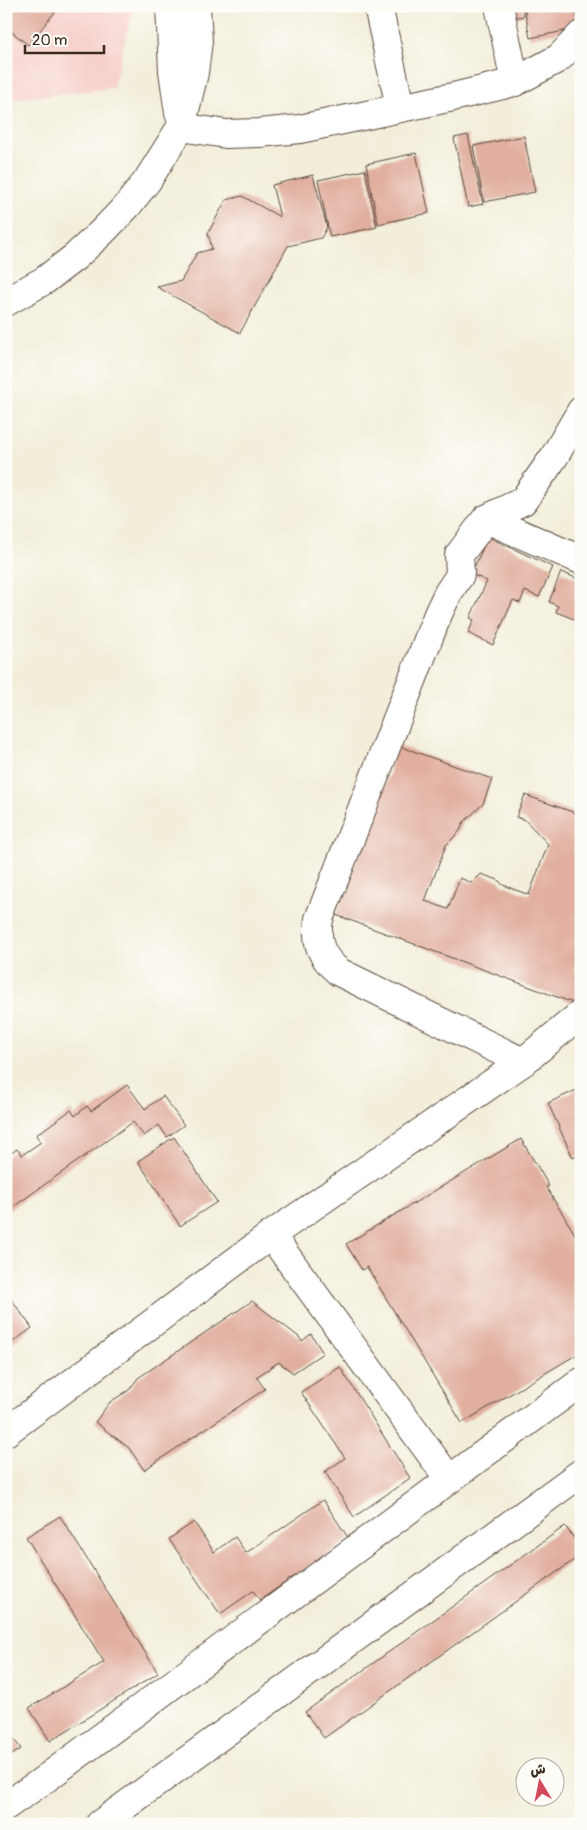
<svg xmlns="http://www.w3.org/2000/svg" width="587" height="1830" font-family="Pangolin,'Playpen Sans Arabic',sans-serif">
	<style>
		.built { fill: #f7d0cc }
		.building { fill: #e1af9f }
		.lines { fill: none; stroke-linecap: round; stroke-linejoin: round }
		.street-casing { stroke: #56473a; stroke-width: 30 }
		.secondary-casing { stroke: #56473a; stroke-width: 30 }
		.street { stroke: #fff; stroke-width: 28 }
		.secondary { stroke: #fff; stroke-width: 28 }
	</style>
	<rect width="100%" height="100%" fill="#fdfcf7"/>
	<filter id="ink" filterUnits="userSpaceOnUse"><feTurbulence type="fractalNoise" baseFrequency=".02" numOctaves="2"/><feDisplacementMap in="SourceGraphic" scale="10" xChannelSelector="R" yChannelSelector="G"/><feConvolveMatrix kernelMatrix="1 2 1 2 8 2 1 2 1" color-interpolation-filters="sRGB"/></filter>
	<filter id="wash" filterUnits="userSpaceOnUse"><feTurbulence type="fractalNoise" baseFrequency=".0096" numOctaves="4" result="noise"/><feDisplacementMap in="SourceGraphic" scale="20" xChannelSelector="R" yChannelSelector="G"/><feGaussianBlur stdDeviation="1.12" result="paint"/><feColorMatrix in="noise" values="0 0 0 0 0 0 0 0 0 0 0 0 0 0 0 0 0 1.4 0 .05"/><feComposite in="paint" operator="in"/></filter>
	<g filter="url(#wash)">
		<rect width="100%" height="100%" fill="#f2eeda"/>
		<!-- built -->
		<path class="built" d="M6 6H134L113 88 6 100Z"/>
		<g id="blocks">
			<!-- building -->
			<g class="building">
				<path d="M6 6H60L28 45 6 27Z"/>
				<path d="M512 6H522L524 16 514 18Z"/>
				<path d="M524 6H575L579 28 530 38Z"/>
				<path d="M468 135 483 204 468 207 454 138Z"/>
				<path d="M524 136 535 192 484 202 473 146Z"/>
				<path d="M416 153 429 213 378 224 366 164Z"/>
				<path d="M365 170 377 227 330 237 318 180Z"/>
				<path d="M313 175 327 227 321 238 288 246 240 333 157 287 181 281 197 253 212 249 208 233 226 200 242 196 280 217 272 185Z"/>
				<path d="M488 537 553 567 539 597 525 591 520 603 513 600 493 645 468 633 474 620 470 618 487 581 471 574Z"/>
				<path d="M561 572 581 580V617L579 621 556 612 558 606 549 602Z"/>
				<path d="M396 745 492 779 483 804 463 823 460 831 446 845 425 901 448 909 460 878 472 883 481 874 498 880 503 885 529 895 548 844 525 820 516 817 525 795 581 815V956L575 971 581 973V993L576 1004 336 915 390 772Z"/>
				<path d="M127 1085 145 1109 163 1096 184 1125 167 1137 159 1125 144 1136 133 1122 6 1212V1157L17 1149 22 1155 41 1142 36 1135 71 1110 75 1116 87 1106 91 1111Z"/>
				<path d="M581 1088V1154L573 1158 548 1103Z"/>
				<path d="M174 1137 217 1202 180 1226 138 1161Z"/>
				<path d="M521 1139 549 1186 546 1187 581 1244V1316L578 1317 581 1321V1352L462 1423 367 1267 362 1270 346 1244Z"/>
				<path d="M6 1292 32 1328 6 1347Z"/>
				<path d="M252 1301 299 1337 302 1341 311 1334 323 1353 293 1373 279 1362 256 1377 265 1389 144 1470 129 1448 95 1422 110 1402 129 1390 138 1378Z"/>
				<path d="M340 1367 410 1478 354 1517 325 1472 345 1458 301 1392Z"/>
				<path d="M323 1500 349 1539 260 1600 253 1591 220 1614 169 1539 194 1522 214 1552 235 1537 246 1553Z"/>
				<path d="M60 1516 158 1673 50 1741 29 1708 104 1662 26 1537Z"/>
				<path d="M565 1526 581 1548V1555L324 1738 305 1712Z"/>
				<path d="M6 1728 21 1749 6 1759Z"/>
			</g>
		</g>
	</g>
	<g filter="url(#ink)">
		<use href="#blocks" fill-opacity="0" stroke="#56473a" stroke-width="1"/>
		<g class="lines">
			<defs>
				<g id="street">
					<path d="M170 6 173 71 179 113"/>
					<path d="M378 6 400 107"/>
					<path d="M499 6 515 82"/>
					<path d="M181 127 226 134 259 133 300 129 453 97 515 82 559 58 581 35"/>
					<path d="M6 302 45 280 75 257 102 232 128 205 147 181 181 127 194 73 198 41 196 6"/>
					<path d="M486 519 581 560"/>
					<path d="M523 1062 339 972C321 957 315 942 319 919L438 614 448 593 460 575 459 555 486 519 523 501 554 457 581 411"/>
					<path d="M271 1235 449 1479"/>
					<path d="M6 1432 271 1235 523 1062 581 1014"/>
				</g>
				<g id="secondary">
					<path d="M6 1806 41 1782 581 1382"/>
					<path d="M100 1824 581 1473"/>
				</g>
			</defs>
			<!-- street casing -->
			<use href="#street" class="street-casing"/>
			<!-- secondary casing -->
			<use href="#secondary" class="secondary-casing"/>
			<!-- street -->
			<use href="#street" class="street"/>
			<!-- secondary -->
			<use href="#secondary" class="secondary"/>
		</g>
	</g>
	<!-- margin -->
	<rect width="587" height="1830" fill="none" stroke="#fdfcf7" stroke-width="25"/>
	<!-- north arrow -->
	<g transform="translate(540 1782) rotate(350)"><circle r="24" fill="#fdfcf7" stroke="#afa8a0"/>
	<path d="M0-4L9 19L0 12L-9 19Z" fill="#d1495b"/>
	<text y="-8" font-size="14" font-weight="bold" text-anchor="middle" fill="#3b2a1e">ش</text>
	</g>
	<!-- scale -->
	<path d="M25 45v8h79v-8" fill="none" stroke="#3b2a1e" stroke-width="2.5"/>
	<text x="32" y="45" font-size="15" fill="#3b2a1e" stroke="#fdfcf7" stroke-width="4" paint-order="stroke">20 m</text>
</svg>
